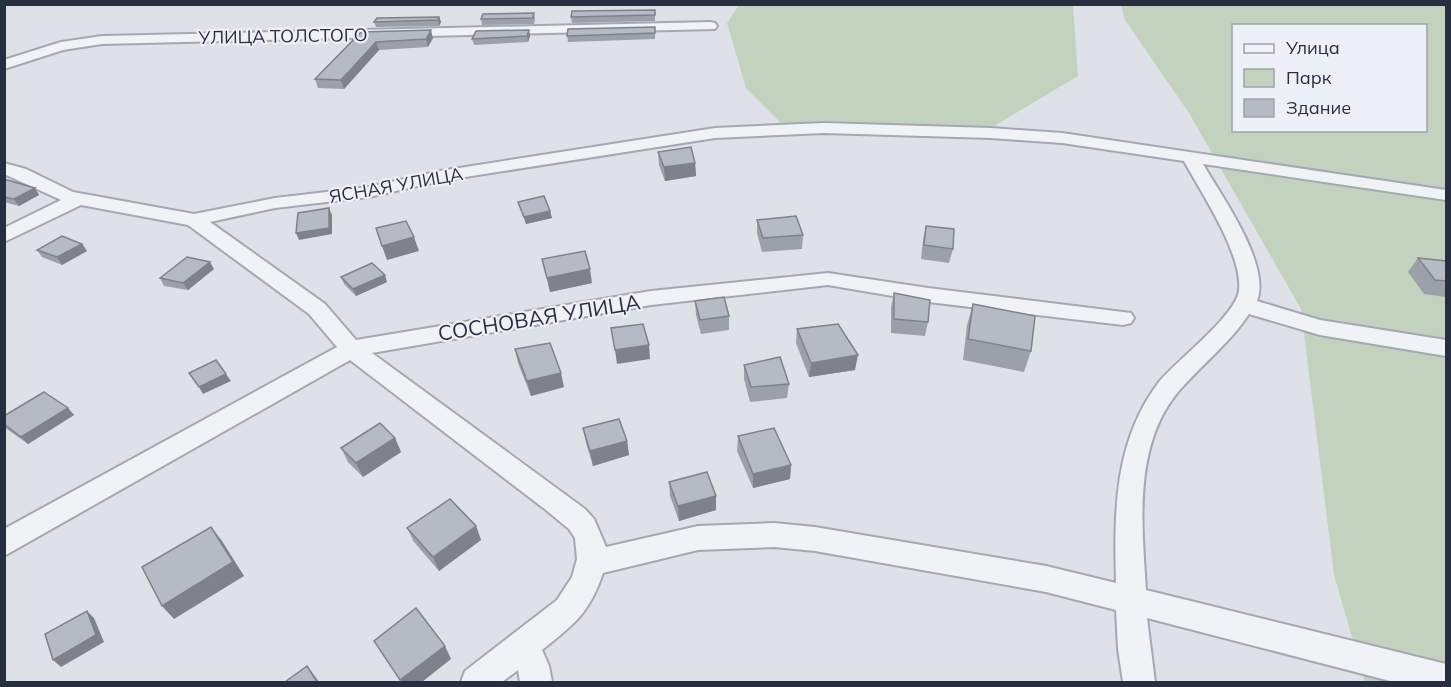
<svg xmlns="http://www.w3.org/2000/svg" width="1451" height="687" font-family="Mulish,sans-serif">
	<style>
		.green { fill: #c3d2bf; fill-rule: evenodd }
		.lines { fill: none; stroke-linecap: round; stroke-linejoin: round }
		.street-casing { stroke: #a3a8b2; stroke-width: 4 }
		.street { fill: #f1f2f6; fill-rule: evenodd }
		.wall { fill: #9ca0a9 }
		.shaded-wall { fill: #7f828a }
		.building { fill: #b5bac5; stroke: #7f828a; stroke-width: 1.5 }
		.labels { text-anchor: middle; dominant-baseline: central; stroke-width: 4.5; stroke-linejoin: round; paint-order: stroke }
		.far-street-label { font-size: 18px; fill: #272e3f; stroke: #edf0f6 }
		.street-label { font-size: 21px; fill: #272e3f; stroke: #edf0f6 }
	</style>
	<rect width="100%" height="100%" fill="#dee1e8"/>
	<!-- green -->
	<g class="green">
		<path d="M739 5H1073L1078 76 986 131 792 134 746 88 727 23Z"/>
		<path d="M1121 5H1446V682H1365L1334 575 1301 309 1189 113 1125 20ZM1234 26H1426V130H1234Z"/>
	</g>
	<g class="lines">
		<defs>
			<g id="street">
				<path d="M710 22 715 23 717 26 715 29 102 44 63 50 4 69V60L61 42 102 36Z"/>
				<path d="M824 123 991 128 1062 133 1446 190V200L1203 164C1222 197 1271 264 1257 301L1320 320 1446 340V356L1320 335 1249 314C1230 343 1201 365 1178 392 1133 446 1142 525 1146 590L1446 664V682H1394L1147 618 1155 682H1123L1118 649 1116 610 1046 592 815 551 774 547 698 550 603 573C589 614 574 624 542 650L549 666 552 682H520L518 670 502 682H461L465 671 557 600 572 577 577 559 575 538 569 529 546 510 350 360 4 556V529L337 347 309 314 188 225 81 205 4 242V228L61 200 4 174V163L26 169 73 192 194 214 275 198 369 187 440 171 715 128ZM824 133 991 138 1062 143 1184 161C1201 192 1243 255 1239 290 1237 315 1176 361 1159 382 1114 441 1114 512 1116 583L1046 566 815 527 774 523 698 526 606 547 594 519 585 509 372 353 651 305 828 285 928 302 1123 325 1131 323 1134 318 1131 313 928 288 828 273 651 291 356 340 325 304 210 222 275 208 369 197 440 181 715 138Z"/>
			</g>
		</defs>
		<!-- street casing -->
		<use href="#street" class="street-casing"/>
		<!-- street -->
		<use href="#street" class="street"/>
	</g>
	<!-- wall -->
	<g class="wall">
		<path d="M655 10V21L572 23 571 17Z"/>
		<path d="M534 13 535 19 534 24 482 25 481 19Z"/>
		<path d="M439 17 441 22 439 26 376 27 374 22Z"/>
		<path d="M655 27V39L568 42 567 36Z"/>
		<path d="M529 30 530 36 528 42 474 45 472 39Z"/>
		<path d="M361 32 433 38 428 47 379 50 344 89 318 88 315 79Z"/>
		<path d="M658 152 695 163 696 176 665 181 659 165Z"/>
		<path d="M4 179 35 188 39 195 19 206 4 202Z"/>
		<path d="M518 202 550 211 552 218 526 224 520 208Z"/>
		<path d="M757 220 803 235 802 249 762 252 757 233Z"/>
		<path d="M926 226 953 249 949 263 921 259 923 240Z"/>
		<path d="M82 244 87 251 62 265 42 257 37 250Z"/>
		<path d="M1418 258 1446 262V297L1424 294 1408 272Z"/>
		<path d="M542 259 592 283 550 292Z"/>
		<path d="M214 269 188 290 164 286 160 278Z"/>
		<path d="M341 277 387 282 356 296 344 284Z"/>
		<path d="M894 293 928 322 925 336 891 333V307Z"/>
		<path d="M695 301 729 316V330L701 334 696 315Z"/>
		<path d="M973 304 1031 351 1024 372 963 360 967 325Z"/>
		<path d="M797 329 855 370 809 377 796 343Z"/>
		<path d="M515 349 564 387 531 396 518 363Z"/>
		<path d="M744 365 789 384 787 398 750 402 744 379Z"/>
		<path d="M68 408 74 415 28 444 4 427V416Z"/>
		<path d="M583 428 627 441 629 455 593 466 586 443Z"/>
		<path d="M738 436 791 465 790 479 753 488 737 451Z"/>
		<path d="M395 438 401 452 363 477 348 462 341 448Z"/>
		<path d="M669 482 716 496V510L679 521 670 496Z"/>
		<path d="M476 526 481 540 439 571 414 542 407 528Z"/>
	</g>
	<!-- shaded-wall -->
	<g class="shaded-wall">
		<path d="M439 17 441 22 439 26 438 20Z"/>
		<path d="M431 30 433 38 428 47 426 39Z"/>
		<path d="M529 30 530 36 528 42 527 36Z"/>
		<path d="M376 42 379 50 344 89 341 80Z"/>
		<path d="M695 163 696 176 665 181 664 167Z"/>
		<path d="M35 188 39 195 19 206 14 199Z"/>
		<path d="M329 208 332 215V234L299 240 296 233Z"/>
		<path d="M550 211 552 218 526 224 524 217Z"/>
		<path d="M414 237 419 251 387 260 382 246Z"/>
		<path d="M82 244 87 251 62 265 57 257Z"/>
		<path d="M210 262 214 269 188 290 183 283Z"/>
		<path d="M590 269 592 283 550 292 547 278Z"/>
		<path d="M385 275 387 282 356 296 353 289Z"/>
		<path d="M649 345 650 359 617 364 615 350Z"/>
		<path d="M858 355 855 370 809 377 811 363Z"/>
		<path d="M561 373 564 387 531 396 527 381Z"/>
		<path d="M226 374 231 381 203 394 199 387Z"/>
		<path d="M68 408 74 415 28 444 21 437Z"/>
		<path d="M395 438 401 452 363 477 356 463Z"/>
		<path d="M627 441 629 455 593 466 590 451Z"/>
		<path d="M791 465 790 479 753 488V474Z"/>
		<path d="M716 496V510L679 521 678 506Z"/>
		<path d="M476 526 481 540 439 571 433 557Z"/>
		<path d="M211 527 222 541 244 576 174 619 162 606Z"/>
		<path d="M87 611 94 618 104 642 61 667 53 660Z"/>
		<path d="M445 646 451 659 422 682H402L400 680Z"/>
		<path d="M307 666 317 679 319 682H317Z"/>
	</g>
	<!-- building -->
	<g class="building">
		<path d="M655 10V15L571 17 572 11Z"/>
		<path d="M534 13 533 18 481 19 483 14Z"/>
		<path d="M439 17 438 20 374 22 377 18Z"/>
		<path d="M655 27V33L567 36 568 29Z"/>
		<path d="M431 30 426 39 376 42 341 80 315 79 361 32Z"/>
		<path d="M529 30 527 36 472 39 476 31Z"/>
		<path d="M691 147 695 163 664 167 658 152Z"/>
		<path d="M4 179 35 188 14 199 4 197Z"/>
		<path d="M544 196 550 211 524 217 518 202Z"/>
		<path d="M329 208V228L296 233 298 213Z"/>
		<path d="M796 216 803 235 763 238 757 220Z"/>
		<path d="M406 221 414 237 382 246 376 228Z"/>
		<path d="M926 226 954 229 953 249 924 245Z"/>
		<path d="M62 236 82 244 57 257 37 250Z"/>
		<path d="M585 251 590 269 547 278 542 259Z"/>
		<path d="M187 257 210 262 183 283 160 278Z"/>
		<path d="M1418 258 1446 261V281L1435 280Z"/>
		<path d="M372 263 385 275 353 289 341 277Z"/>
		<path d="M894 293 930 300 928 322 894 319Z"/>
		<path d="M724 297 729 316 700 320 695 301Z"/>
		<path d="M973 304 1035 316 1031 351 968 339Z"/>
		<path d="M643 324 649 345 615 350 611 328Z"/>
		<path d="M838 324 858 355 811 363 797 329Z"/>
		<path d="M550 343 561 373 527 381 515 349Z"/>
		<path d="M780 357 789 384 751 387 744 365Z"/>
		<path d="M216 360 226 374 199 387 189 373Z"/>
		<path d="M44 392 68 408 21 437 4 424V416Z"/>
		<path d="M619 419 627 441 590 451 583 428Z"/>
		<path d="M380 423 395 438 356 463 341 448Z"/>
		<path d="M774 428 791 465 753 474 738 436Z"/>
		<path d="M707 472 716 496 678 506 669 482Z"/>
		<path d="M450 499 476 526 433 557 407 528Z"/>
		<path d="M211 527 233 562 162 606 142 567Z"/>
		<path d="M416 608 445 646 400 680 374 641Z"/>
		<path d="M87 611 96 635 53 660 45 634Z"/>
		<path d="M307 666 317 682H285Z"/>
	</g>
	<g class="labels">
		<!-- far-street labels -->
		<g class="far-street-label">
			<text transform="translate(283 36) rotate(-1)">УЛИЦА ТОЛСТОГО</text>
			<text transform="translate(396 185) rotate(-10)">ЯСНАЯ УЛИЦА</text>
		</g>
		<!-- street labels -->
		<g class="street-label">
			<text transform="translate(539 317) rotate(-9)">СОСНОВАЯ УЛИЦА</text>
		</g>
	</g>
	<!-- border -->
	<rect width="1451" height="687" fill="none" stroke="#272e3f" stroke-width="12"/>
	<!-- legend -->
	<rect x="1232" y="24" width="195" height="108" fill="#edf0f6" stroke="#9ea2ad" stroke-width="1.5"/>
	<rect x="1244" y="44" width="30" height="9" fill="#f1f2f6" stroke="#9ea2ad" stroke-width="1.5"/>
	<text x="1286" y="54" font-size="18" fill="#272e3f">Улица</text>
	<rect x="1244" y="69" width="30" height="18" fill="#c3d2bf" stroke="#9ea2ad" stroke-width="1.5"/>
	<text x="1286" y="84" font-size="18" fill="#272e3f">Парк</text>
	<rect x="1244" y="99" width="30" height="18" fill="#b5bac5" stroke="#9ea2ad" stroke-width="1.5"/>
	<text x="1286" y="114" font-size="18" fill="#272e3f">Здание</text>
</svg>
